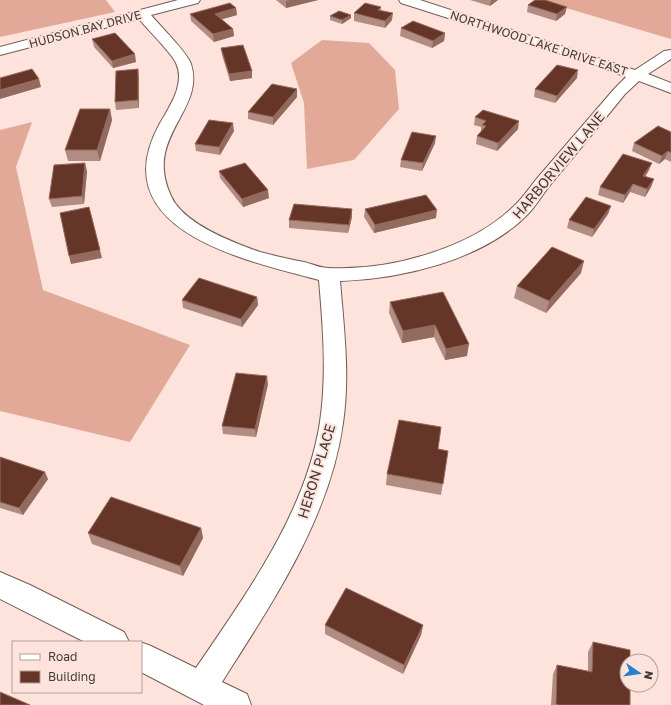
<svg xmlns="http://www.w3.org/2000/svg" width="671" height="705" font-family="'Golos Text',sans-serif">
	<style>
		.forest { fill: #e2a898 }
		.lines { fill: none; stroke-linecap: round; stroke-linejoin: round }
		.minor-casing { stroke: #715c55; stroke-width: 2 }
		.minor { fill: #fff; fill-rule: evenodd }
		.wall { fill: #b18c82 }
		.shaded-wall { fill: #936a5e }
		.building { fill: #653628; stroke: #936a5e }
		.labels { text-anchor: middle; dominant-baseline: central; stroke-width: 4; stroke-linejoin: round; paint-order: stroke }
		.far-street-label { font-size: 12px; fill: #443a37; stroke: #fde3dc }
		.street-label { font-size: 14px; fill: #443a37; stroke: #fde3dc }
	</style>
	<rect width="100%" height="100%" fill="#fde3dc"/>
	<!-- forest -->
	<g class="forest">
		<path d="M0 0H106L115 12 0 37Z"/>
		<path d="M539 0H671V39Z"/>
		<path d="M322 40 369 43 395 70 399 109 354 160 307 169 304 103 291 63Z"/>
		<path d="M32 122 16 167 43 290 190 345 130 442 0 411V130Z"/>
	</g>
	<g class="lines">
		<defs>
			<g id="minor">
				<path d="M178 0H200L198 3 151 15C160 26 187 52 191 64 206 111 143 136 171 196 183 224 234 243 260 252 275 256 289 259 304 262 312 264 320 268 329 268 388 271 471 249 514 206 524 197 531 185 540 175 565 146 590 117 615 88L626 77 593 64 401 3 399 0H420L635 70 664 51 671 50V59L648 74 671 83V93L639 81 625 94C600 125 575 155 550 185 542 195 536 206 528 214 484 260 401 279 340 281 344 328 350 377 343 423 330 518 272 603 222 682L247 694 251 705H204L141 672 140 642 151 646 196 668C246 594 306 513 320 422 327 375 323 327 319 280 248 261 102 231 159 125 169 107 186 84 176 63 171 52 147 29 139 19L0 55V47Z"/>
				<path d="M0 572 30 585 124 632 129 642H85L0 599Z"/>
			</g>
		</defs>
		<!-- minor casing -->
		<use href="#minor" class="minor-casing"/>
		<!-- minor -->
		<use href="#minor" class="minor"/>
	</g>
	<!-- wall -->
	<g class="wall">
		<path d="M276 0H318L286 8Z"/>
		<path d="M470 0H498L490 6Z"/>
		<path d="M528 5 565 14 556 21 527 12Z"/>
		<path d="M381 7V11L392 20 385 28 354 21V13Z"/>
		<path d="M236 8 237 15 222 19 233 29 234 36 214 42 191 21 190 14Z"/>
		<path d="M351 15V18L342 24 330 20V16Z"/>
		<path d="M401 28 445 33 444 41 432 48 400 36Z"/>
		<path d="M92 39 136 62 113 68 94 47Z"/>
		<path d="M221 48 252 78 230 81 222 55Z"/>
		<path d="M139 77V108L116 110 115 102Z"/>
		<path d="M577 78 555 103 534 97 535 89Z"/>
		<path d="M297 89V97L273 125 248 119V112Z"/>
		<path d="M110 109 112 120 100 161H68L65 150Z"/>
		<path d="M475 117 518 129 497 151 476 144 477 136 481 132V127L474 125Z"/>
		<path d="M234 131 220 155 196 151 195 144Z"/>
		<path d="M671 132V162L665 159 659 164 632 151 634 143Z"/>
		<path d="M435 143 422 171 400 167 401 160Z"/>
		<path d="M649 170 645 176 654 179 651 187 645 197 630 192 623 203 598 195 600 187Z"/>
		<path d="M87 171 84 204 52 207 49 199Z"/>
		<path d="M219 171 269 198 243 207 220 178Z"/>
		<path d="M611 206 608 214 592 237 567 228 569 220Z"/>
		<path d="M352 209V217L348 233 289 228V220Z"/>
		<path d="M365 209 436 218 374 233 364 217Z"/>
		<path d="M581 273 546 313 514 298 517 286Z"/>
		<path d="M443 292 467 356 445 360 434 337 402 343 389 313 390 302Z"/>
		<path d="M257 297 258 305 242 327 183 308 182 300Z"/>
		<path d="M268 384 256 437 223 434 222 426Z"/>
		<path d="M438 449 448 451 441 495 386 485 387 474Z"/>
		<path d="M0 457 48 479 23 515 0 508Z"/>
		<path d="M201 528 203 538 183 576 92 544 88 533Z"/>
		<path d="M325 625H423L421 635 403 674 325 634Z"/>
		<path d="M593 642 630 705H551L553 674 557 665 588 671V652Z"/>
	</g>
	<!-- shaded-wall -->
	<g class="shaded-wall">
		<path d="M291 0H318L286 8V1Z"/>
		<path d="M491 0H498L490 6Z"/>
		<path d="M567 7 565 14 556 21 557 14Z"/>
		<path d="M236 8 237 15 216 21 215 14Z"/>
		<path d="M393 13 392 20 385 28V21Z"/>
		<path d="M351 15V18L342 24V20Z"/>
		<path d="M233 29 234 36 214 42 213 34Z"/>
		<path d="M445 33 444 41 432 48 433 41Z"/>
		<path d="M135 54 136 62 113 68 112 61Z"/>
		<path d="M138 69 139 77V108L138 100Z"/>
		<path d="M578 70 577 78 555 103 557 96Z"/>
		<path d="M252 71V78L230 81 229 74Z"/>
		<path d="M39 79 41 87 0 99V90Z"/>
		<path d="M297 89V97L273 125V117Z"/>
		<path d="M110 109 112 120 100 161 97 150Z"/>
		<path d="M519 121 518 129 497 151 498 143Z"/>
		<path d="M233 123 234 131 220 155 219 147Z"/>
		<path d="M436 136 435 143 422 171 423 163Z"/>
		<path d="M668 151 665 159 659 164 662 156Z"/>
		<path d="M85 163 87 171 84 204 82 196Z"/>
		<path d="M652 163 649 170 641 184 643 176Z"/>
		<path d="M654 179 651 187 645 197 647 189Z"/>
		<path d="M633 184 630 192 623 203 625 195Z"/>
		<path d="M268 190 269 198 243 207 242 199Z"/>
		<path d="M611 206 608 214 592 237 594 229Z"/>
		<path d="M89 207 102 258 71 264 69 256Z"/>
		<path d="M352 209V217L348 233 349 225Z"/>
		<path d="M437 210 436 218 374 233 375 225Z"/>
		<path d="M584 261 581 273 546 313 549 301Z"/>
		<path d="M257 297 258 305 242 327 241 319Z"/>
		<path d="M435 325 434 337 402 343 403 331Z"/>
		<path d="M469 344 467 356 445 360 446 349Z"/>
		<path d="M267 376 268 384 256 437 255 429Z"/>
		<path d="M45 472 48 479 23 515 19 508Z"/>
		<path d="M201 528 203 538 183 576 180 566Z"/>
		<path d="M423 625 421 635 403 674 404 665Z"/>
	</g>
	<!-- building -->
	<g class="building">
		<path d="M535 0H545L567 7 557 14 528 5Z"/>
		<path d="M230 3 236 8 215 14 233 29 213 34 190 14Z"/>
		<path d="M365 3 381 7 378 10 393 13 385 21 354 13Z"/>
		<path d="M339 11 351 15 342 20 330 16Z"/>
		<path d="M413 21 445 33 433 41 401 28Z"/>
		<path d="M115 33 135 54 112 61 92 39Z"/>
		<path d="M243 45 252 71 229 74 221 48Z"/>
		<path d="M557 65 578 70 557 96 535 89Z"/>
		<path d="M32 69 39 79 0 90V78Z"/>
		<path d="M138 69V100L115 102 116 71Z"/>
		<path d="M272 84 297 89 273 117 248 112Z"/>
		<path d="M80 109H110L97 150H65Z"/>
		<path d="M483 110 519 121 498 143 477 136 486 126 482 125 486 121 475 117Z"/>
		<path d="M209 120 233 123 219 147 195 144Z"/>
		<path d="M658 126 671 132V153L668 151 662 156 634 143Z"/>
		<path d="M412 132 436 136 423 163 401 160Z"/>
		<path d="M623 154 652 163 643 176 654 179 647 189 633 184 625 195 600 187Z"/>
		<path d="M85 163 82 196 49 199 54 165Z"/>
		<path d="M245 163 268 190 242 199 219 171Z"/>
		<path d="M426 195 437 210 375 225 365 209Z"/>
		<path d="M586 197 611 206 594 229 569 220Z"/>
		<path d="M294 204 352 209 349 225 289 220Z"/>
		<path d="M89 207 100 250 69 256 60 213Z"/>
		<path d="M552 247 584 261 549 301 517 286Z"/>
		<path d="M199 278 257 297 241 319 182 300Z"/>
		<path d="M443 292 469 344 446 349 435 325 403 331 390 302Z"/>
		<path d="M236 373 267 376 255 429 222 426Z"/>
		<path d="M399 420 441 427 438 449 448 451 443 484 387 474Z"/>
		<path d="M0 457 45 472 19 508 0 502Z"/>
		<path d="M111 497 201 528 180 566 88 533Z"/>
		<path d="M346 588 423 625 404 665 325 625Z"/>
		<path d="M593 642 630 650V661H627V685H630V705H559L556 704 557 665 592 672Z"/>
		<path d="M0 692 30 705H0Z"/>
	</g>
	<g class="labels">
		<!-- far-street labels -->
		<g class="far-street-label">
			<text transform="translate(85 29) rotate(-15)">HUDSON BAY DRIVE</text>
			<text transform="translate(539 43) rotate(18)">NORTHWOOD LAKE DRIVE EAST</text>
		</g>
		<!-- street labels -->
		<g class="street-label">
			<text transform="translate(558 165) rotate(-50)">HARBORVIEW LANE</text>
			<text transform="translate(316 471) rotate(-73)">HERON PLACE</text>
		</g>
	</g>
	<!-- legend -->
	<rect x="12" y="641" width="130" height="52" fill="#fde3dc" stroke="#b39f9a"/>
	<rect x="20" y="654" width="20" height="6" fill="#ffffff" stroke="#b39f9a"/>
	<text x="48" y="661" font-size="12" fill="#443a37">Road</text>
	<rect x="20" y="671" width="20" height="12" fill="#653628" stroke="#b39f9a"/>
	<text x="48" y="681" font-size="12" fill="#443a37">Building</text>
	<!-- north arrow -->
	<g transform="translate(639 673) rotate(103)"><circle r="19" fill="#fde3dc" stroke="#b39f9a"/>
	<path d="M0-3L7 15L0 10L-7 15Z" fill="#2580cd"/>
	<text y="-6" font-size="11" font-weight="bold" text-anchor="middle" fill="#443a37">N</text>
	</g>
</svg>
